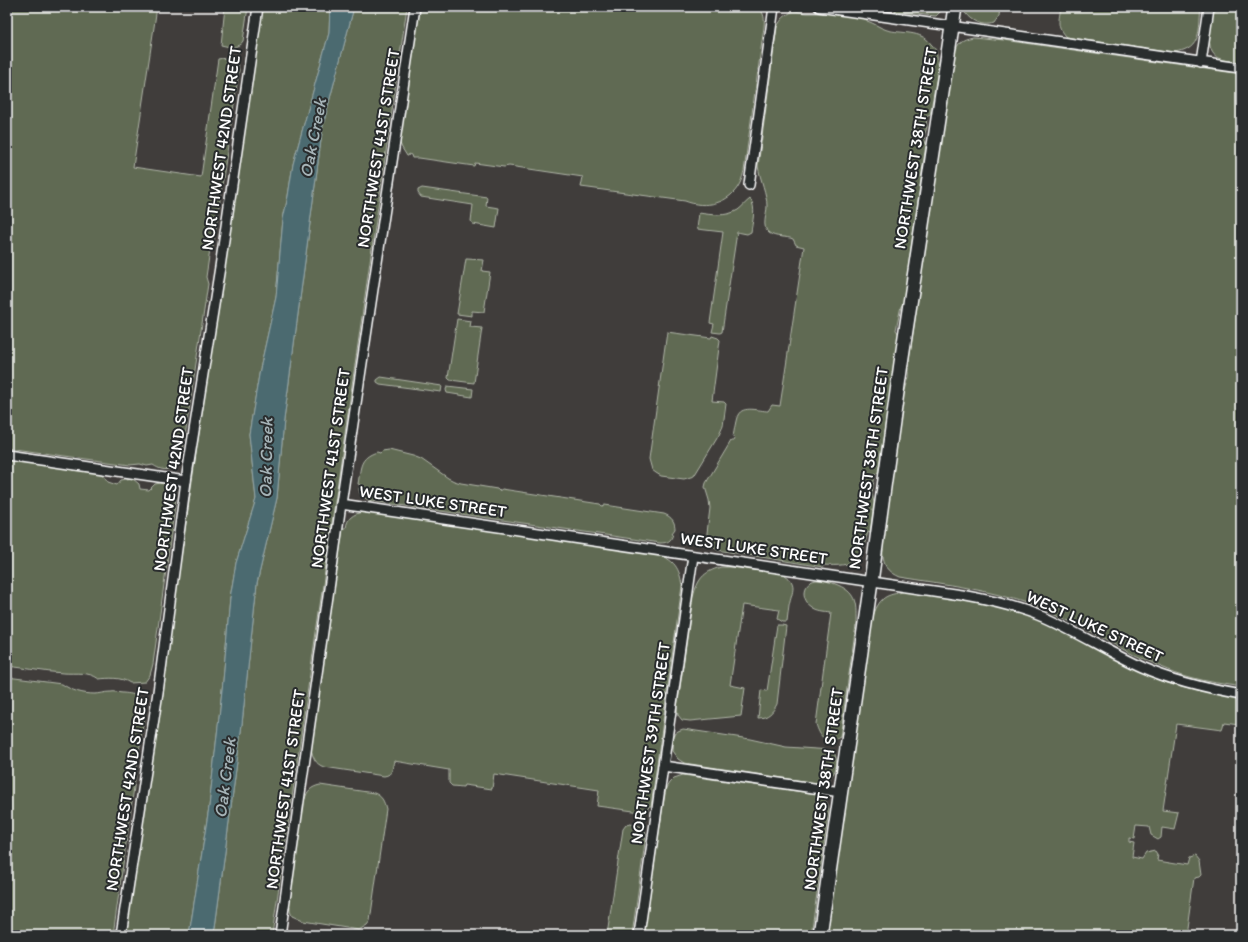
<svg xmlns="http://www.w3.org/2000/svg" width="1248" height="942" font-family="Itim,sans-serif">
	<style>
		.built { fill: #3f3c3b }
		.green { fill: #606b52; stroke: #b0b5a8 }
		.water { fill: #4c6a70; stroke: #94a6a9 }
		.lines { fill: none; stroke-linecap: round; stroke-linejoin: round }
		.street-casing { stroke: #fff; stroke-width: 12 }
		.secondary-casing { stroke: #fff; stroke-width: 16 }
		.street { stroke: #2a2d2e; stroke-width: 9 }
		.secondary { stroke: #2a2d2e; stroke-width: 13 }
		.labels { text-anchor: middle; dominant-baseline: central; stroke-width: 4; stroke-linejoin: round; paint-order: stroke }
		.street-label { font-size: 17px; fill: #fff; stroke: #2a2d2e }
		.water-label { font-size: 18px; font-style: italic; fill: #a6b4b8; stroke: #2a2d2e }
	</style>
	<rect width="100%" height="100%" fill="#2a2d2e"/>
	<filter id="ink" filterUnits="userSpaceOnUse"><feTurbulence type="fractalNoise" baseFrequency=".025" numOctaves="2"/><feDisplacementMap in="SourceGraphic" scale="8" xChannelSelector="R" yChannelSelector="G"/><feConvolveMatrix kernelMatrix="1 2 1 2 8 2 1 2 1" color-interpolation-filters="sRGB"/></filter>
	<g filter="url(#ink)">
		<!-- built -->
		<rect class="built" x="7" y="7" width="1234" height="928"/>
		<!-- green -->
		<g class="green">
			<path d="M7 7H157L133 167 201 177 218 59C227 57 238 60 239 70L213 247 210 250 206 277 208 284 182 456C175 469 166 474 153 465L147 466 140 464 130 465 7 448Z"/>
			<path d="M225 7H248L243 41C238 49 229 47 221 45Z"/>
			<path d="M261 7H330L329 33 293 164 288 196 283 219 276 297 260 369 249 434 256 499 236 563 230 598 223 681 209 807 189 935H126Z"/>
			<path d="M354 7H407L272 935H214L242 724 257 583 277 498 284 420 323 125Z"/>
			<path d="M419 7H759C764 14 765 18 764 27L744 171C743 174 742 179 740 183 730 204 705 209 685 201L581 187 583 177 509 166 504 167 475 163 474 166 419 158H412L411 155 409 154 408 156H407L402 148 399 141Z"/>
			<path d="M891 7H945L936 16 897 12Z"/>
			<path d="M962 7H1000L999 16 994 23C981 27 967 20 962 7Z"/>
			<path d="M1061 7H1201C1198 29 1203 49 1175 53L1066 37C1056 27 1059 20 1061 7Z"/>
			<path d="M1213 7H1241V62C1234 61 1225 61 1219 58 1203 52 1211 20 1213 7Z"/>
			<path d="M794 11 807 13H832L867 19V21C874 23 880 28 887 30 902 34 921 30 931 44 937 50 938 55 937 64H939L930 115 926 117 927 127 924 137 926 144 903 305 901 306 896 330 899 334 878 472 875 475 872 493 874 503 870 533 868 532C860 562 855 567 823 565V567L717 550 708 540 707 533 710 508 709 500 705 487 706 483 731 441H734L735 439 733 437C734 432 736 418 738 415 743 405 760 411 768 411L772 405 780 406 804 247 796 245 793 239C786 236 776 238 769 233 761 227 767 214 767 206 767 194 760 179 758 166L777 27C781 19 785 15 794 11Z"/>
			<path d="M973 37 1004 40 1241 74V687C1224 684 1207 682 1190 677 1171 672 1152 663 1134 655 1101 638 1069 618 1033 605 990 590 945 584 900 577 881 569 882 555 883 537L903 397 909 377V359L913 332 954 54C959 42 960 40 973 37Z"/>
			<path d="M422 188 487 197 486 206 499 208 496 228 473 224 471 221 473 205 421 197 418 193V190Z"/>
			<path d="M750 199C757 207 752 223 751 232L747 234 737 232 722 332 720 333 712 332 714 324 710 323 723 232 697 229 699 213C712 215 726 217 738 210 742 207 746 202 750 199Z"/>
			<path d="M466 259H467L484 260 482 271 490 272 484 312 472 311V316L457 314Z"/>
			<path d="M457 319 471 321 470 327 482 328 474 383 450 380 448 378Z"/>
			<path d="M667 332 711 338 712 336 718 338 720 340 712 401 724 402 726 404 723 426 719 435 694 476 684 479 661 476 656 473 652 470 649 459Z"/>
			<path d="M381 377 442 386 441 392 380 384 377 382V380Z"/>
			<path d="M447 386 473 389 472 397 447 393 446 390Z"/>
			<path d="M389 450 413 456 421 459 448 478 454 481 461 483 497 489 499 491 502 489 600 504 602 506 605 505 664 514C672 517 675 522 675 529L672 533 673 534C671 541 668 543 660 543L372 501C365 499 359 496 359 488L362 487 363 486 358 484C361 467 359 458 377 452L380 453 382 451Z"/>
			<path d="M7 460 99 473 104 476 108 482 117 485 121 480 132 478 139 484 140 489 149 490 155 484C167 481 173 487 176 498L153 664 150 675 145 682 130 683C121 677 109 678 99 679 88 671 76 674 63 673 44 672 26 668 7 666Z"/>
			<path d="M363 512 656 555C674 558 680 569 682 586L651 806H649L647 810 641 812 597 806 599 790 494 774 492 789 464 785 463 787 452 786 449 783V770L394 761C392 768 393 775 384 776L324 767C315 764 313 757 311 749L343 528H346C347 518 353 514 363 512Z"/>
			<path d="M721 567H742L782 573C799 583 792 591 789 606 788 611 788 617 787 622H782L777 619 779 610 742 605 730 685 745 688 741 716 690 721 682 720 678 715 677 708 693 597C698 579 703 572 721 567Z"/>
			<path d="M816 580C823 580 831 582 838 585 858 594 856 605 856 625L840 737C826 746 820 737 816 724L831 613C825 612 818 612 813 608 801 600 800 583 816 580Z"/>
			<path d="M909 591 944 596 1007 609 1037 619 1139 671 1167 683 1189 689 1241 700 1238 716 1239 724 1224 722 1222 730 1176 724 1163 811 1179 813 1175 829 1162 827 1161 837 1158 839 1151 835 1149 827 1136 826 1134 839 1129 838V842L1134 843 1132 857 1142 859 1146 853 1156 851 1158 854 1157 860 1187 865 1189 858 1195 856 1199 861 1201 875 1199 877 1194 878 1186 935H825L871 616H873C881 594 888 595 909 591Z"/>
			<path d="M777 625H782L786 626 777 704C773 712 768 718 758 718L761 690 767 691Z"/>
			<path d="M7 677 62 684C72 691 83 694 95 694 100 694 105 692 111 692 115 691 119 693 123 693 136 694 143 696 145 710L113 935H7Z"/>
			<path d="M683 729 750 739 786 747 832 750C839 758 838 772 828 779 825 781 820 782 816 783L684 763 678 759 672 751 673 735 678 731Z"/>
			<path d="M683 775 817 794C824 798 828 802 829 810L811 935H644L662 812 666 788 669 783 674 778Z"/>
			<path d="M320 785 374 793C382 796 384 801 386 809L370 921 367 925 359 930 303 921 292 916 290 911V906L288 905 303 799H305C307 791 311 787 320 785Z"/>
			<path d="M630 824C639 825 644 826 646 835L632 935H607L623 829 626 825Z"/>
		</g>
		<!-- water -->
		<path class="water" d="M330 7H354L323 125 284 420 277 498 257 583 242 724 214 935H189L209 807 223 681 230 598 236 563 256 499 249 434 260 369 276 297 283 219 288 196 293 164 329 33Z"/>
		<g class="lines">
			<defs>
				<g id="street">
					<path d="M819 7 1241 68"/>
					<path d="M1201 63 1209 7"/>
					<path d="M749 185 774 7"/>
					<path d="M7 455 186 481"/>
					<path d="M341 504 961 595C989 600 1017 606 1043 617 1077 632 1108 652 1141 667 1173 681 1207 689 1241 695"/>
					<path d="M663 766 841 792"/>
					<path d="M121 935 158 692 186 481 220 267 258 7"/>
					<path d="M280 935 341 504 415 7"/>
					<path d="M639 935 693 556"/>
				</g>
				<path id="secondary" d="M820 935 871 582 901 363 955 7"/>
			</defs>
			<!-- street casing -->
			<use href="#street" class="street-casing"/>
			<!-- secondary casing -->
			<use href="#secondary" class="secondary-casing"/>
			<!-- street -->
			<use href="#street" class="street"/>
			<!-- secondary -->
			<use href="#secondary" class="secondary"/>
		</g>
	</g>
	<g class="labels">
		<!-- street labels -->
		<g class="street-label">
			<text transform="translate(221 148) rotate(-82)">NORTHWEST 42ND STREET</text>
			<text transform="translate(378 148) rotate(-81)">NORTHWEST 41ST STREET</text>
			<text transform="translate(915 148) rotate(-81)">NORTHWEST 38TH STREET</text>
			<text transform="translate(330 468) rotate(-82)">NORTHWEST 41ST STREET</text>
			<text transform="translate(868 468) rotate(-82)">NORTHWEST 38TH STREET</text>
			<text transform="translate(173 469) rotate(-82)">NORTHWEST 42ND STREET</text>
			<text transform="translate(433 501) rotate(8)">WEST LUKE STREET</text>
			<text transform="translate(754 548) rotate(8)">WEST LUKE STREET</text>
			<text transform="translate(1095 626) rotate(25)">WEST LUKE STREET</text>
			<text transform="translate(650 743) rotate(-82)">NORTHWEST 39TH STREET</text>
			<text transform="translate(127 789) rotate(-81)">NORTHWEST 42ND STREET</text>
			<text transform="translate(285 789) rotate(-82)">NORTHWEST 41ST STREET</text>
			<text transform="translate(823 789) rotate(-82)">NORTHWEST 38TH STREET</text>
		</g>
		<!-- water labels -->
		<g class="water-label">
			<text transform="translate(313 138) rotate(-79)">Oak Creek</text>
			<text transform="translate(266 458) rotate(-89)">Oak Creek</text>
			<text transform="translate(225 778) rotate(-83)">Oak Creek</text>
		</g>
	</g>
	<!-- margin -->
	<rect width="1248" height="942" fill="none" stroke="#2a2d2e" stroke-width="24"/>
	<rect x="12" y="12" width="1224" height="918" fill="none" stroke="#fff" stroke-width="1.5" filter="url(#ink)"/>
</svg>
